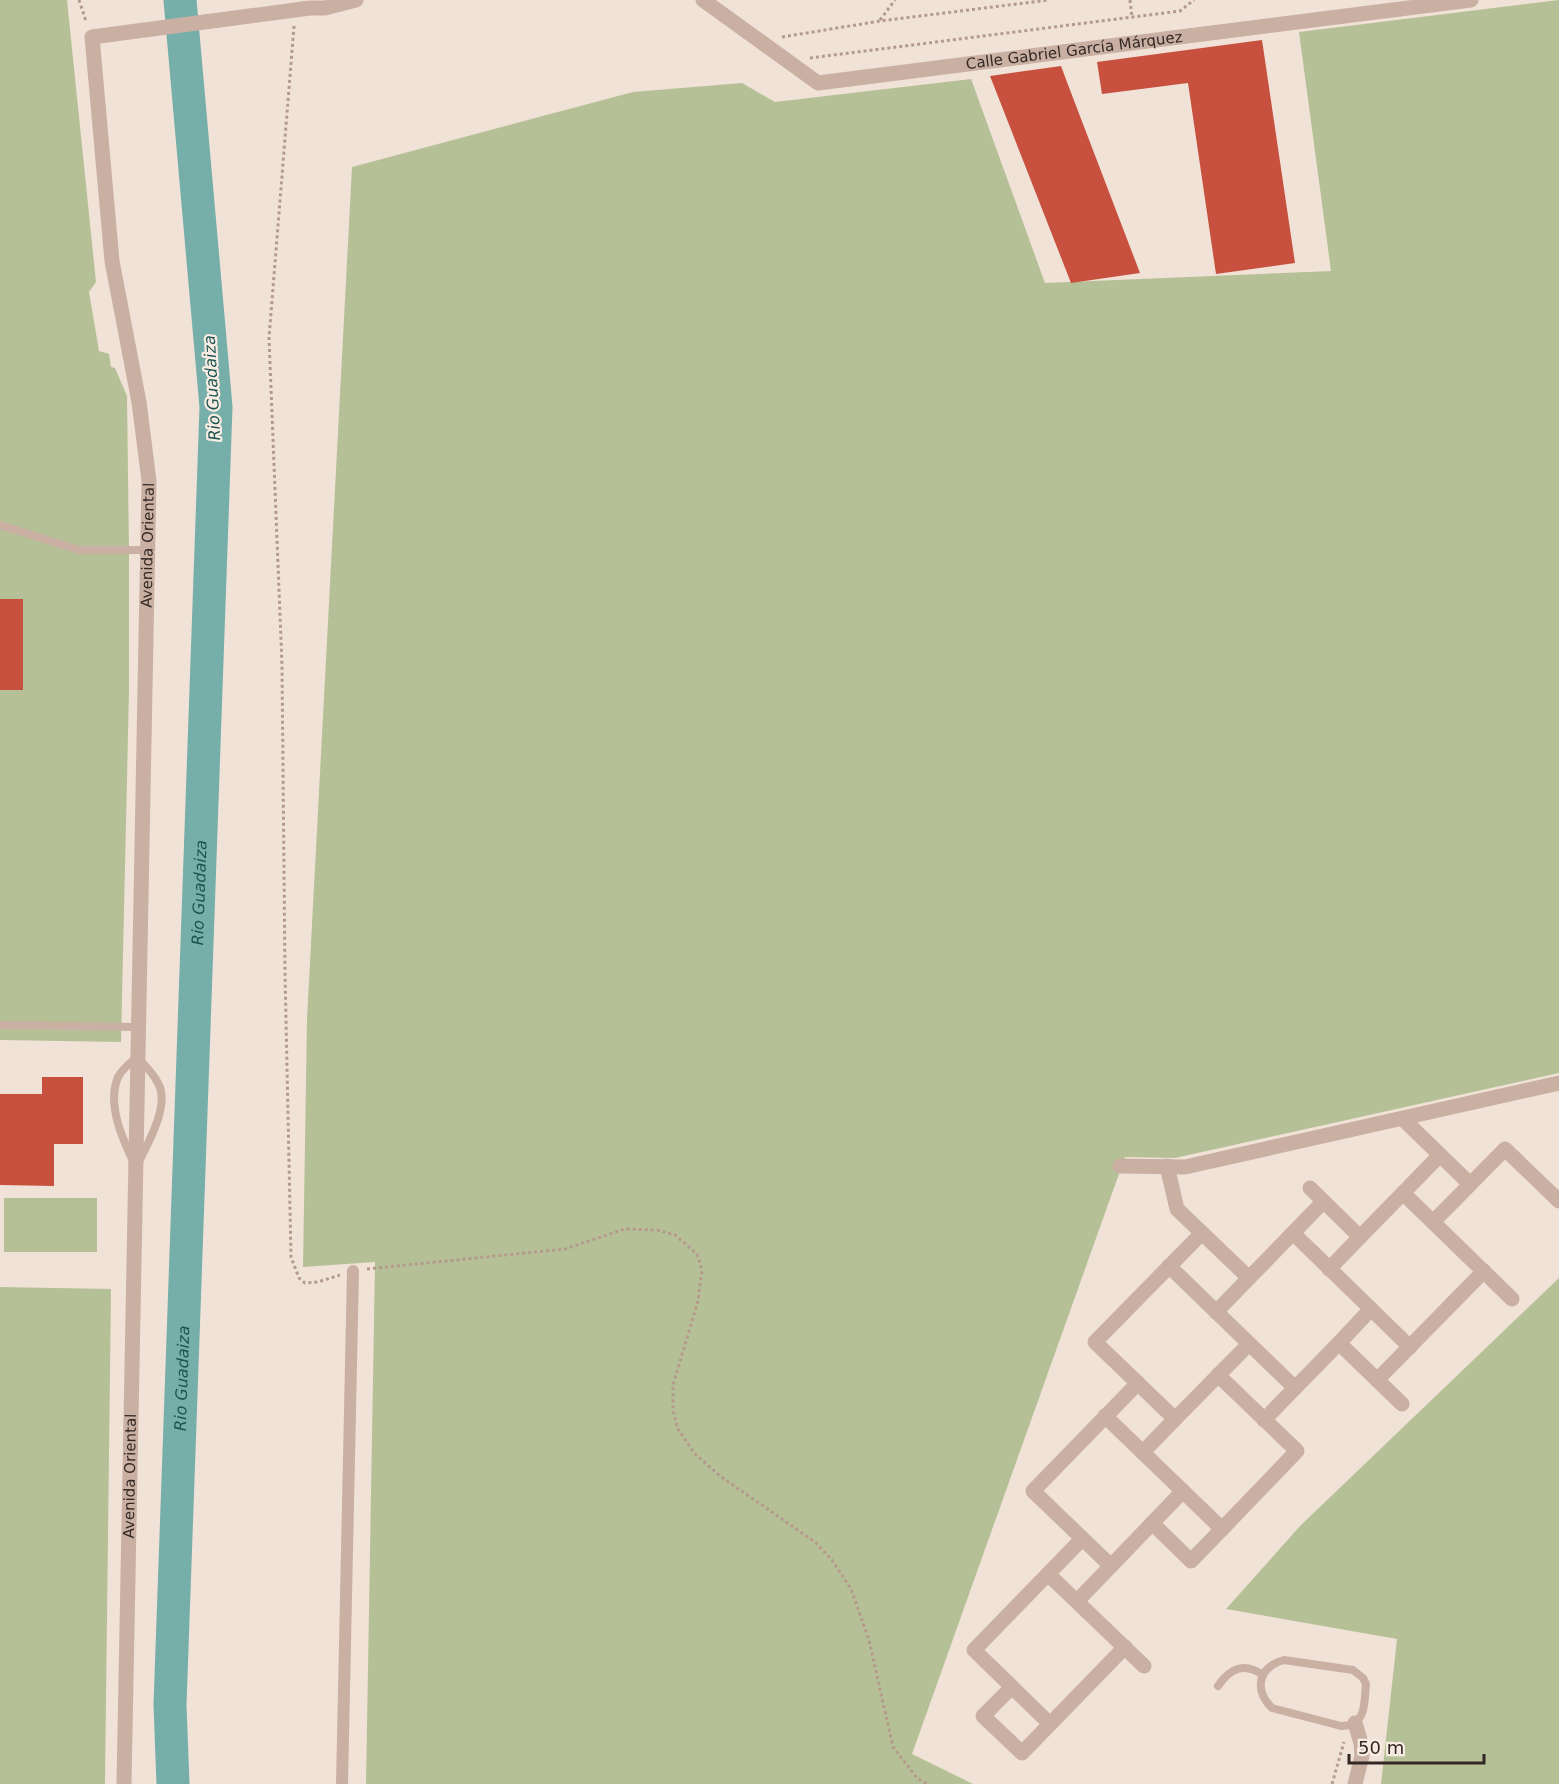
<svg xmlns="http://www.w3.org/2000/svg" width="1559" height="1784" font-family="'DejaVu Sans',sans-serif">
	<style>
		.green { fill: #b6c097 }
		.lines { fill: none; stroke-linecap: round; stroke-linejoin: round }
		.river { stroke: #76aeaa; stroke-width: 33 }
		.building { fill: #c7513e }
		.path { stroke: #b49a8d; stroke-width: 3; stroke-dasharray: 3 3; stroke-linecap: butt }
		.service { stroke: #c9b0a3; stroke-width: 8 }
		.pedestrian { stroke: #c9b0a3; stroke-width: 12 }
		.minor { stroke: #c9b0a3; stroke-width: 15 }
		.tertiary { stroke: #c9b0a3; stroke-width: 15 }
		.labels { text-anchor: middle; dominant-baseline: central; stroke-width: 4.5; stroke-linejoin: round; paint-order: stroke }
		.street-label { font-size: 15px; fill: #332825; stroke: #f9ece3 }
		.water-label { font-size: 16px; font-style: italic; fill: #1b5552; stroke: #f9ece3 }
	</style>
	<rect width="100%" height="100%" fill="#f1e2d7"/>
	<!-- green -->
	<g class="green">
		<path d="M0 0H67L96 282 89 292 99 351 109 354 111 367 115 368 127 396 129 550V691L121 1042 0 1040Z"/>
		<path d="M1559 0V1073L1175 1158 1125 1157 912 1754 973 1784H366L375 1262 303 1267 307 1019 352 167 633 92 742 83 775 102 971 79 1045 283 1331 271 1299 32Z"/>
		<rect x="4" y="1198" width="93" height="54"/>
		<path d="M1559 1278V1784H1381L1397 1639 1226 1609 1300 1526Z"/>
		<path d="M0 1287 111 1289 105 1784H0Z"/>
	</g>
	<g class="lines">
		<!-- river -->
		<path class="river" id="s1" d="M173 1784 170 1705 216 407 180 0"/>
	</g>
	<!-- building -->
	<g class="building">
		<path d="M1262 40 1295 263 1216 274 1188 83 1102 94 1097 62Z"/>
		<path d="M1061 66 1070 90 1140 273 1071 283 990 76Z"/>
		<rect x="0" y="599" width="23" height="91"/>
		<path d="M42 1077H83V1144H54V1186L0 1185V1094H42Z"/>
	</g>
	<g class="lines">
		<!-- path -->
		<g class="path">
			<path d="M79 0 86 21"/>
			<path d="M1130 0 1132 18"/>
			<path d="M880 20 895 0"/>
			<path d="M294 26 269 338 282 665 285 973 291 1257 299 1278 305 1283 318 1282 340 1275"/>
			<path d="M782 37 880 21 1049 0"/>
			<path d="M810 58 1180 11 1194 0"/>
			<path d="M367 1269 565 1249 625 1229 657 1230 675 1235 697 1254 702 1270 698 1301 673 1385V1411L678 1429 694 1453 720 1476 815 1542 832 1560 851 1589 869 1640 893 1747 917 1778 927 1784"/>
			<path d="M1332 1784 1344 1742"/>
		</g>
		<!-- service -->
		<g class="service">
			<path d="M0 525 79 550H148"/>
			<path d="M0 1025 138 1027"/>
			<path d="M137 1057C145 1065 153 1073 158 1083 171 1106 146 1146 136 1168 124 1142 106 1106 118 1077 122 1069 130 1063 137 1057Z"/>
			<path d="M1284 1660 1353 1670 1363 1678 1366 1684C1364 1703 1367 1726 1341 1726L1272 1708C1253 1689 1259 1667 1284 1660Z"/>
			<path d="M1218 1686C1230 1668 1244 1662 1263 1675"/>
		</g>
		<!-- pedestrian -->
		<path class="pedestrian" d="M342 1784 353 1271"/>
		<!-- minor -->
		<g class="minor">
			<path id="s2" d="M703 0 818 83 1471 0"/>
			<path d="M1403 1119 1470 1184"/>
			<path d="M1440 1155 1403 1193 1512 1299"/>
			<path d="M1120 1166 1185 1167 1559 1083"/>
			<path d="M1167 1166 1177 1209 1249 1278"/>
			<path d="M1310 1188 1360 1237 1329 1269"/>
			<path d="M1433 1222 1505 1149 1559 1201"/>
			<path d="M1293 1233 1371 1309"/>
			<path d="M1360 1237 1403 1193"/>
			<path d="M1169 1266 1295 1388 1264 1420"/>
			<path d="M1216 1312 1323 1202"/>
			<path d="M1218 1375 1297 1451 1222 1529"/>
			<path d="M1377 1380 1484 1271"/>
			<path d="M1295 1388 1339 1343"/>
			<path d="M1402 1404 1339 1343 1371 1309 1410 1347"/>
			<path d="M1105 1416 1222 1529 1191 1561 1152 1523"/>
			<path d="M1175 1419 1249 1344"/>
			<path d="M1143 1452 1175 1419 1095 1342 1202 1233"/>
			<path d="M1082 1539 1048 1574 1144 1666"/>
			<path d="M1111 1566 1183 1491"/>
			<path d="M1048 1574 974 1650 1050 1724"/>
			<path d="M1077 1601 1111 1566 1033 1491 1138 1383"/>
			<path d="M1012 1687 983 1716 1022 1753 1125 1647"/>
			<path d="M1355 1723 1361 1743 1362 1756 1355 1784"/>
		</g>
		<!-- tertiary -->
		<path class="tertiary" id="s3" d="M124 1784 149 481 139 402 112 261 92 37 310 8H325L356 0"/>
	</g>
	<g class="labels">
		<!-- street labels -->
		<g class="street-label">
			<text stroke="none"><textPath href="#s2" startOffset="400">Calle Gabriel García Márquez</textPath></text>
			<text stroke="none"><textPath href="#s3" startOffset="1239">Avenida Oriental</textPath></text>
			<text stroke="none"><textPath href="#s3" startOffset="308">Avenida Oriental</textPath></text>
		</g>
		<!-- water labels -->
		<g class="water-label">
			<text transform="translate(212 388) rotate(-93)">Rio Guadaiza</text>
			<text stroke="none"><textPath href="#s1" startOffset="892">Rio Guadaiza</textPath></text>
			<text stroke="none"><textPath href="#s1" startOffset="406">Rio Guadaiza</textPath></text>
		</g>
	</g>
	<!-- scale -->
	<path d="M1349 1754v9h135v-9" fill="none" stroke="#332825" stroke-width="3"/>
	<text x="1358" y="1754" font-size="18" fill="#332825" stroke="#f9ece3" stroke-width="4.5" paint-order="stroke">50 m</text>
</svg>
